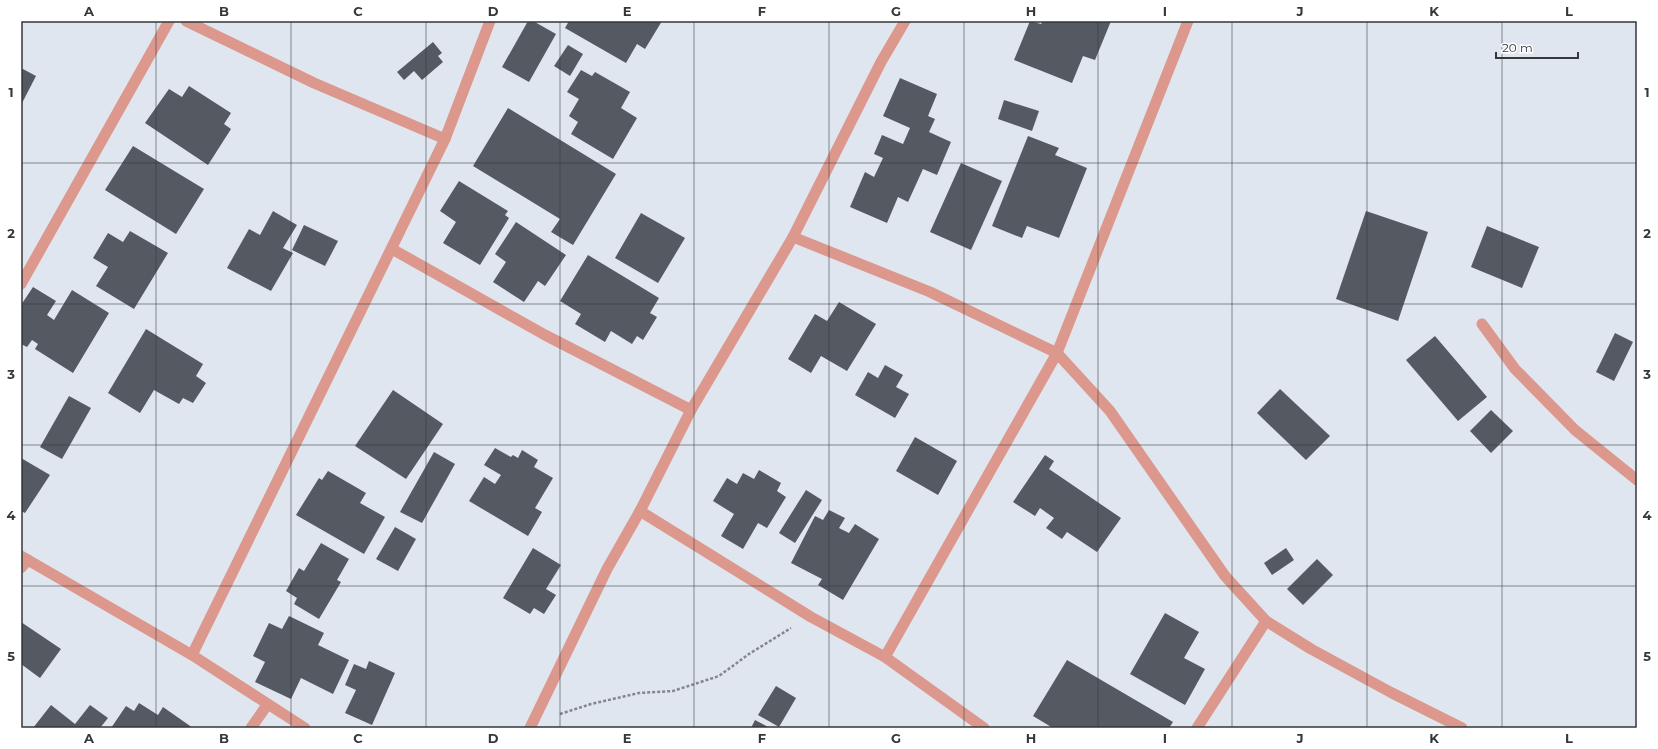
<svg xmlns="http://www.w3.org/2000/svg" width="1658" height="749" font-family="Montserrat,sans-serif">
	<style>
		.building { fill: #555961 }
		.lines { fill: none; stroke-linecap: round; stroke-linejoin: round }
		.path { stroke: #83878d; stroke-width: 2.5; stroke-dasharray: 3 2; stroke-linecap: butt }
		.minor { stroke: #dc988d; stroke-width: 11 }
		.grid { fill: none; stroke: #35373b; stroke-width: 1; stroke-opacity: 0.55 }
		.neatline { fill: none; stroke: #35373b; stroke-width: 1.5 }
		.grid-label { font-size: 13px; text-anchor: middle; font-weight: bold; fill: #35373b }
	</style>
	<rect width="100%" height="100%" fill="#e0e6ef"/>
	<!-- building -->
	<g class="building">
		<path d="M528 21H533L556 34 529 82 502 67Z"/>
		<path d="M569 21H662L645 49 637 44 626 63 565 28Z"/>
		<path d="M1030 21 1041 24 1043 21H1111L1095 60 1083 56 1072 83 1014 60Z"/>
		<path d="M433 42 442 53 438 56 443 62 422 80 414 71 404 80 397 72Z"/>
		<path d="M568 45 583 54 570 76 554 66Z"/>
		<path d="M21 68 36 76 21 105Z"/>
		<path d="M581 70 592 76 595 72 630 92 621 108 637 118 613 159 571 134 578 122 569 116 579 99 567 92Z"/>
		<path d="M900 78 937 94 928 116 935 119 929 132 951 142 937 175 923 169 908 202 898 197 887 223 850 207 865 172 874 177 883 158 874 154 882 135 903 144 910 128 883 116Z"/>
		<path d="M189 86 231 113 224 124 231 129 208 165 145 123 169 89 182 97Z"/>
		<path d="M1004 100 1039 111 1032 131 998 119Z"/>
		<path d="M508 108 616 174 573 245 551 232 560 219 473 166Z"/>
		<path d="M1028 136 1059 148 1055 155 1087 168 1059 238 1027 226 1022 238 992 226Z"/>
		<path d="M133 146 204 189 176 234 105 190Z"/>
		<path d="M961 163 1002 181 971 250 930 232Z"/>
		<path d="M459 181 508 211 505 215 509 218 480 265 443 243 456 222 440 211Z"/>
		<path d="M273 211 297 225 283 248 293 253 271 291 227 268 249 229 260 235Z"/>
		<path d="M1366 211 1428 232 1398 321 1336 299Z"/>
		<path d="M641 213 685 238 658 283 615 258Z"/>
		<path d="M516 222 566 255 545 286 538 281 524 302 493 282 506 262 495 254Z"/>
		<path d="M304 225 338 241 325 266 292 250Z"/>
		<path d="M1487 226 1539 247 1522 288 1471 267Z"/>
		<path d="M130 231 168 253 134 309 96 286 108 267 93 258 108 233 123 242Z"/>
		<path d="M588 255 659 298 650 313 657 317 643 340 637 336 632 344 611 331 605 342 575 324 581 314 560 301Z"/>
		<path d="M33 287 56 301 47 315 54 320 72 290 109 313 73 373 35 349 38 344 32 340 27 347 21 344V305Z"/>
		<path d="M839 302 876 324 847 371 821 356 811 373 788 359 815 314 827 321Z"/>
		<path d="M146 329 203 364 196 376 206 383 193 403 183 398 179 404 154 390 140 413 108 393Z"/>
		<path d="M1615 333 1633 342 1614 381 1596 372Z"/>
		<path d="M1435 336 1487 397 1458 421 1406 360Z"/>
		<path d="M885 365 903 375 896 387 909 394 895 418 855 395 868 372 878 378Z"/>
		<path d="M1280 389 1330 436 1306 460 1257 413Z"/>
		<path d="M393 390 443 424 406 479 355 446Z"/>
		<path d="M69 396 91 408 62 459 40 447Z"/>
		<path d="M1491 410 1513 431 1491 453 1470 431Z"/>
		<path d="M915 437 957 461 938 495 896 471Z"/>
		<path d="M495 448 511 457 513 455 518 458 522 450 538 460 534 467 553 478 535 508 542 512 528 536 469 501 484 477 495 484 501 475 484 465Z"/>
		<path d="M434 452 455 464 422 523 400 512Z"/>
		<path d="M1045 455 1054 461 1049 469 1121 518 1097 552 1067 532 1062 539 1046 528 1054 518 1040 508 1035 516 1013 502Z"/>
		<path d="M21 458 50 475 25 513 21 511Z"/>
		<path d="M759 470 781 483 777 491 786 497 767 528 758 523 743 549 721 536 734 514 713 501 727 478 737 484 743 473 754 479Z"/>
		<path d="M328 471 366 493 360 503 385 517 364 554 296 515 319 478 322 480Z"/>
		<path d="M806 490 822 500 795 543 779 533Z"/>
		<path d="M829 510 845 518 839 528 849 533 855 524 879 539 843 600 818 585 822 579 791 563 815 516 823 520Z"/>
		<path d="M395 527 416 539 398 571 376 559Z"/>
		<path d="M321 543 349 559 337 580 341 582 319 619 294 604 297 598 286 591 299 568 304 571Z"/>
		<path d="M533 548 561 565 546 589 556 595 544 614 534 608 530 614 503 598Z"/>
		<path d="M1286 548 1294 560 1272 575 1264 563Z"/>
		<path d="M1317 559 1333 575 1303 605 1287 589Z"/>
		<path d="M1165 613 1199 632 1184 658 1205 669 1185 705 1130 674Z"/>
		<path d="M289 616 324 633 318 645 349 660 333 694 301 678 291 699 255 682 265 662 253 656 269 623 282 629Z"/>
		<path d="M21 622 61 649 40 678 21 664Z"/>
		<path d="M1067 660 1173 722 1169 728H1053L1033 716Z"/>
		<path d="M369 661 395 673 372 725 345 713 356 690 345 685 354 664 366 669Z"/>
		<path d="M776 686 796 698 779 727 758 715Z"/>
		<path d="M139 703 158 715 163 707 193 728H111L126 706 134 711Z"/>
		<path d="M51 705 75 724 90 705 108 718 100 728H33Z"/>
		<path d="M755 720 770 728H751Z"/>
	</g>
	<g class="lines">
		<!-- path -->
		<path class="path" d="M560 714 591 704 639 693 673 691 719 676 749 654 791 628"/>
		<!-- minor -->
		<g class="minor">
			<path d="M186 21 314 83 445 139"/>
			<path d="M793 237 930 292 1057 353 1110 411 1225 576 1266 621 1311 649 1392 693 1462 728"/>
			<path d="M392 249 545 335 691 410"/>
			<path d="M21 284 169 21"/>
			<path d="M1482 324 1515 369 1575 430 1637 480"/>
			<path d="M640 511 811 617 885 657 984 728"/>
			<path d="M21 556 192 655 305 728"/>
			<path d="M21 568 28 560"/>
			<path d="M192 655 445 139 490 21"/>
			<path d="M885 657 1057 353 1188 21"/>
			<path d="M251 728 267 705"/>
			<path d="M530 728 607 569 640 511 691 410 793 237 881 62 905 21"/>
			<path d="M1197 728 1266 621"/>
		</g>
	</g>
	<!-- grid -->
	<path class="grid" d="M156 21V728M291 21V728M426 21V728M560 21V728M694 21V728M829 21V728M964 21V728M1098 21V728M1232 21V728M1367 21V728M1502 21V728M21 163H1637M21 304H1637M21 445H1637M21 586H1637"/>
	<!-- border -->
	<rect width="1658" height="749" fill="none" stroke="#ffffff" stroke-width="44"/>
	<!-- scale -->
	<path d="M1496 52v6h82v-6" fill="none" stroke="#35373b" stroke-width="2"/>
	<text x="1502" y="52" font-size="12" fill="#35373b" stroke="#ffffff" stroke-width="3" paint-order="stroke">20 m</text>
	<rect x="22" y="22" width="1614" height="705" class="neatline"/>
	<g class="grid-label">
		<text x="89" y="16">A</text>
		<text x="224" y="16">B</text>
		<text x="358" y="16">C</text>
		<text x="493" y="16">D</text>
		<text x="627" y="16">E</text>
		<text x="762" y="16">F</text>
		<text x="896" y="16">G</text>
		<text x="1031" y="16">H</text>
		<text x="1165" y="16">I</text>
		<text x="1300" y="16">J</text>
		<text x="1434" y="16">K</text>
		<text x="1569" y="16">L</text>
		<text x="11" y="97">1</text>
		<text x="1647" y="97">1</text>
		<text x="11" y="238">2</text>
		<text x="1647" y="238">2</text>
		<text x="11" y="379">3</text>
		<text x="1647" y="379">3</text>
		<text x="11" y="520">4</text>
		<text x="1647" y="520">4</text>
		<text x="11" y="661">5</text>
		<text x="1647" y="661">5</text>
		<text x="89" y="743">A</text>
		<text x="224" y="743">B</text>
		<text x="358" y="743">C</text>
		<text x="493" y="743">D</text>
		<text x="627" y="743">E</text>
		<text x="762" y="743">F</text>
		<text x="896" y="743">G</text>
		<text x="1031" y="743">H</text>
		<text x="1165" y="743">I</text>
		<text x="1300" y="743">J</text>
		<text x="1434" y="743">K</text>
		<text x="1569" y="743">L</text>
	</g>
</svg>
